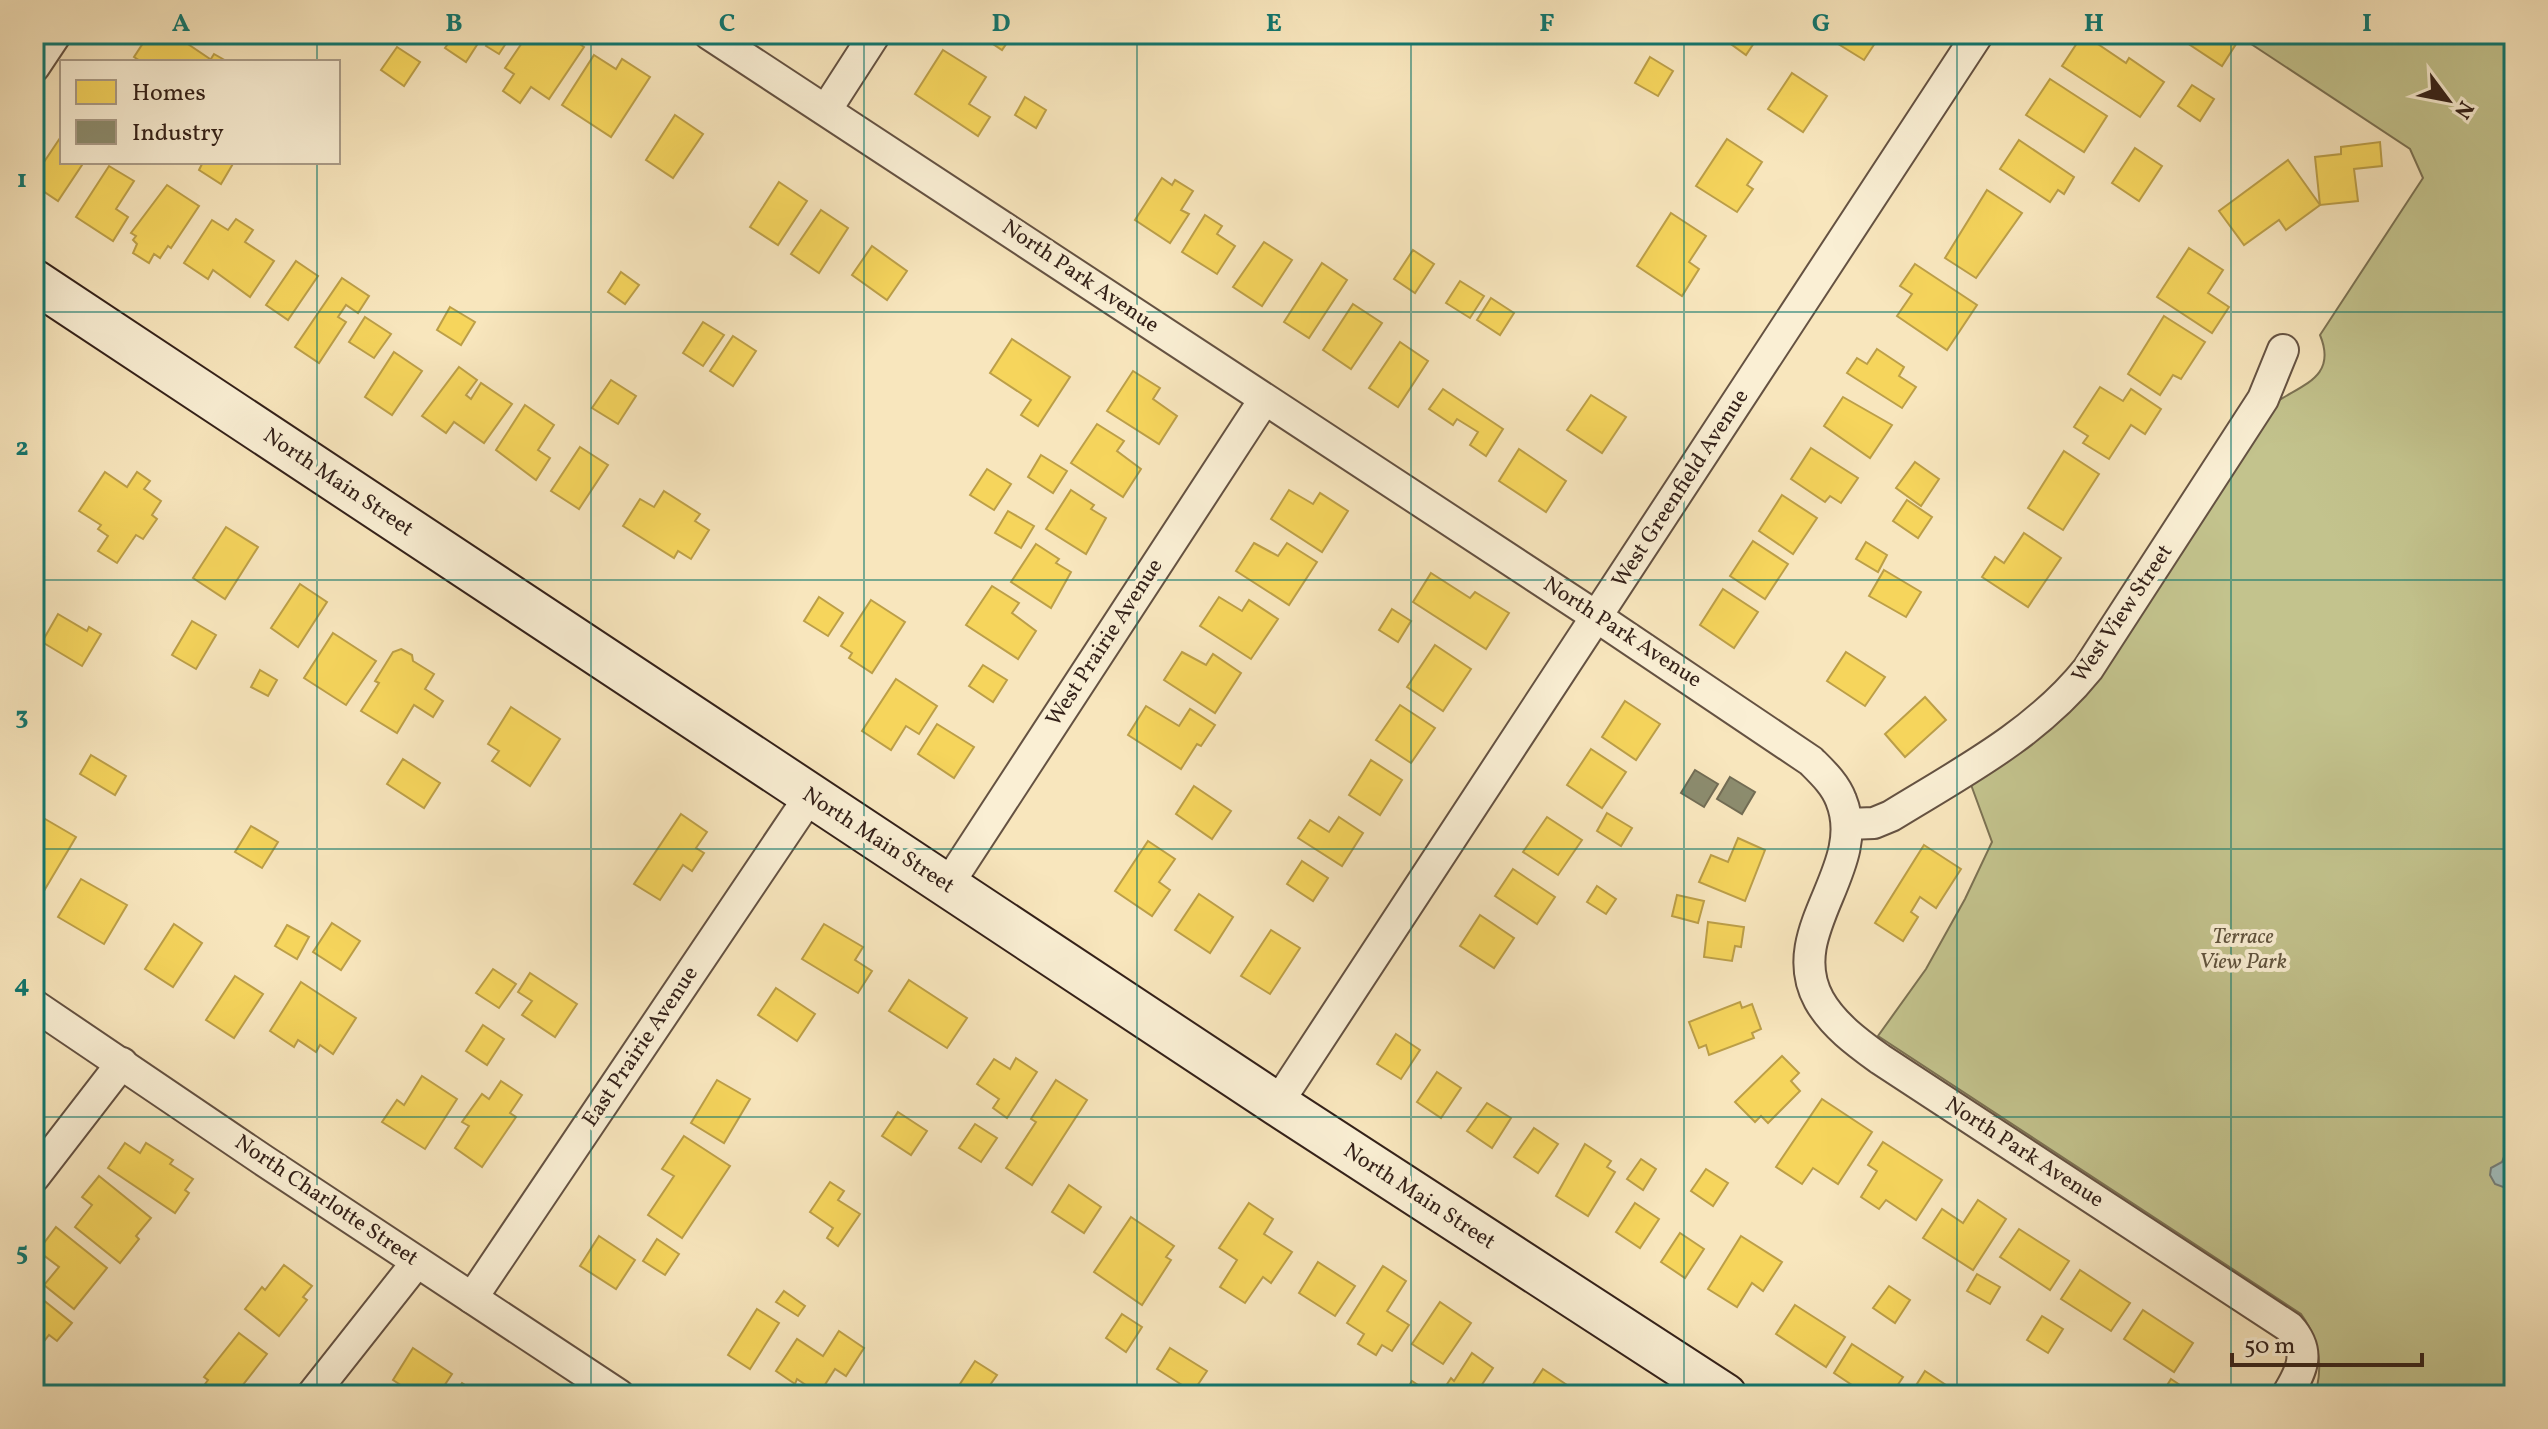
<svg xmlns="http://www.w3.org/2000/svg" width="2548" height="1429" font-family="Vollkorn,serif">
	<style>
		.green { fill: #c3c38d; stroke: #7c7253; stroke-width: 2 }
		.water { fill: #a1bdbb; stroke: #757f7a; stroke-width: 2 }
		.homes { fill: #f6d55c; stroke: #bc9f48; stroke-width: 2 }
		.industry { fill: #8c8c6e; stroke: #726c54; stroke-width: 2 }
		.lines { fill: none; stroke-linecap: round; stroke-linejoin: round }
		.street-casing { stroke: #655242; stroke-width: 34 }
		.secondary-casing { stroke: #342119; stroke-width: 46 }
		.street { stroke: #faefd4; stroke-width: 30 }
		.secondary { stroke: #faefd4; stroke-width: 42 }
		.grid { fill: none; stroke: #0f766e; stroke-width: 2; stroke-opacity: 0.55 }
		.labels { text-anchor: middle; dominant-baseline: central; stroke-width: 8; stroke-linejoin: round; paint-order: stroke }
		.street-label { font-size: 22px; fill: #342119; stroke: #faefd4 }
		.park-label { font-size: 22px; font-style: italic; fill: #5f523c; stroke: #faefd4 }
		.neatline { fill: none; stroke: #0f766e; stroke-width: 3 }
		.grid-label { font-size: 26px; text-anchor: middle; font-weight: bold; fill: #0f766e }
	</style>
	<rect width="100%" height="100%" fill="#f8e6bd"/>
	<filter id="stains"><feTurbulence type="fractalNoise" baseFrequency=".0025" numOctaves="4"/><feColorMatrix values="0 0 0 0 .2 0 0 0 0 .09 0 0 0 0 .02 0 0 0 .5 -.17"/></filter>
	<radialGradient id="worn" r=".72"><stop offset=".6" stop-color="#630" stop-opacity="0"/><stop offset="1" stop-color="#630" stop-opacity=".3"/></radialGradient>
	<!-- green -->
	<path class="green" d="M2236 34H2514V1395H2330L2317 1387C2323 1360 2317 1336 2301 1314L1878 1036 1926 969 1965 899 1992 842 1970 782 2029 744 2056 724 2079 702 2126 636 2278 401C2304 384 2337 376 2320 335L2423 178 2410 149Z"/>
	<!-- water -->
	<path class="water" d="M2514 1130V1191L2495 1184 2490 1175 2491 1168 2502 1162Z"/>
	<!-- homes -->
	<g class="homes">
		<path d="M149 34H173L210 59 208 62H142L134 57Z"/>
		<path d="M455 34H484L466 62 445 48Z"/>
		<path d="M487 34H512L499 54 486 46 491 37Z"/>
		<path d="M528 34H565L584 47 549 99 531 87 520 103 503 91 514 74 505 68Z"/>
		<path d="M978 34H1013L1002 50Z"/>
		<path d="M1717 34H1760L1746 55Z"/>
		<path d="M1822 34H1881L1864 60Z"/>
		<path d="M2083 34 2126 63 2129 58 2164 82 2140 117 2062 66Z"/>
		<path d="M2193 34H2228L2238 41 2222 66 2187 43Z"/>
		<path d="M397 47 420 62 404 86 381 70Z"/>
		<path d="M943 50 986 77 969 104 990 117 978 136 915 94Z"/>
		<path d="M214 54 228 62H209Z"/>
		<path d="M594 55 616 69 622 59 650 77 611 137 562 105Z"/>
		<path d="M1650 57 1673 71 1658 96 1635 83Z"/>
		<path d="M1792 73 1827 96 1803 132 1768 109Z"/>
		<path d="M2050 79 2107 116 2084 152 2026 115Z"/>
		<path d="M2192 85 2214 99 2200 121 2178 106Z"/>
		<path d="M1025 97 1046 110 1036 128 1015 115Z"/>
		<path d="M675 115 703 134 673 178 646 160Z"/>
		<path d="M60 138 62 140V162H84L58 201 34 185V177Z"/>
		<path d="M1727 139 1762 162 1747 185 1753 189 1737 212 1696 186Z"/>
		<path d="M2019 140 2074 177 2064 194 2058 190 2050 202 2000 169Z"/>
		<path d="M2380 142 2382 166 2354 169 2358 201 2320 205 2315 157 2341 154V147Z"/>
		<path d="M2135 148 2162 166 2139 201 2112 183Z"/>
		<path d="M2288 160 2320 205 2286 230 2279 220 2244 245 2219 211Z"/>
		<path d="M203 162H234L221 184 199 170Z"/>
		<path d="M109 166 134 181 116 209 128 217 113 241 76 217Z"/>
		<path d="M1162 178 1172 185 1175 180 1193 191 1181 210 1189 214 1170 243 1135 220Z"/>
		<path d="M779 182 807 201 778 245 750 227Z"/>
		<path d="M167 185 199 206 171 248 168 246 160 258 154 254 149 263 133 253 137 244 133 240 136 236 131 233Z"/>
		<path d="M1987 190 2022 213 1976 278 1945 258Z"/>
		<path d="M821 210 848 228 819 273 791 254Z"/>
		<path d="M1671 213 1706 236 1689 262 1699 269 1682 296 1637 266Z"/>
		<path d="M1205 215 1222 226 1217 234 1235 246 1217 274 1182 252Z"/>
		<path d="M236 219 253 230 245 242 274 261 250 297 213 270 208 279 184 263 212 220 228 230Z"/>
		<path d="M1264 242 1292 260 1262 306 1233 287Z"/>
		<path d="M872 246 907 271 887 300 852 275Z"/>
		<path d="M2189 248 2223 270 2208 293 2229 307 2212 333 2157 297Z"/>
		<path d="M1413 250 1434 264 1415 293 1394 279Z"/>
		<path d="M296 261 318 276 288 320 266 305Z"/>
		<path d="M1322 263 1347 280 1309 338 1284 322Z"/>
		<path d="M1915 264 1977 305 1947 350 1897 316 1912 294 1900 286Z"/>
		<path d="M621 272 639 285 625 304 608 292Z"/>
		<path d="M342 278 369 296 358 313 346 305 338 317 346 322 319 363 295 347Z"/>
		<path d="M1460 281 1484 296 1470 318 1446 303Z"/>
		<path d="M1491 298 1514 313 1500 335 1477 320Z"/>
		<path d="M1353 304 1382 323 1351 369 1323 350Z"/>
		<path d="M450 307 475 322 461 345 437 330Z"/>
		<path d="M2164 316 2205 342 2181 379 2173 375 2160 395 2128 374Z"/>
		<path d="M365 317 391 334 374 358 349 342Z"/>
		<path d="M703 322 724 335 703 366 683 353Z"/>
		<path d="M733 336 756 351 733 386 710 371Z"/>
		<path d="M1012 339 1070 377 1038 426 1021 415 1031 400 990 373Z"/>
		<path d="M1400 342 1428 361 1398 407 1369 388Z"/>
		<path d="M1877 349 1904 367 1899 376 1916 387 1902 408 1847 373 1857 358 1867 364Z"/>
		<path d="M394 352 422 371 392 415 365 397Z"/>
		<path d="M459 367 477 380 466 395 471 399 481 383 512 404 484 443 454 422 446 433 422 416Z"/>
		<path d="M1133 371 1160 388 1153 399 1177 416 1159 444 1107 411Z"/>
		<path d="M611 380 636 396 618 424 592 408Z"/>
		<path d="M2100 387 2123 401 2131 389 2161 409 2145 434 2131 425 2109 459 2083 443 2088 436 2074 427Z"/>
		<path d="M1443 389 1503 429 1486 456 1470 445 1478 432 1457 419 1453 425 1429 409Z"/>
		<path d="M1591 395 1626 417 1602 453 1567 430Z"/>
		<path d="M1843 397 1892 425 1870 458 1824 426Z"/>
		<path d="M525 405 554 425 538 450 550 458 536 480 496 450Z"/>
		<path d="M1097 424 1124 441 1117 451 1141 469 1123 497 1071 463Z"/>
		<path d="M580 447 608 465 579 509 551 491Z"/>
		<path d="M1811 448 1858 478 1841 503 1830 496 1825 502 1791 479Z"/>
		<path d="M1519 449 1566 481 1546 512 1499 481Z"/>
		<path d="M2064 451 2099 474 2063 530 2028 508Z"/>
		<path d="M1041 455 1067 471 1053 493 1028 477Z"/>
		<path d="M1915 462 1939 479 1921 506 1896 488Z"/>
		<path d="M987 469 1011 484 994 510 970 495Z"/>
		<path d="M105 472 127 487 137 472 150 481 144 489 161 501 152 515 157 519 143 539 136 535 117 563 98 551 108 536 98 529 101 525 79 511Z"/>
		<path d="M1071 490 1094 505 1091 509 1106 518 1086 554 1046 529Z"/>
		<path d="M1289 490 1313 504 1320 493 1348 511 1322 552 1271 519Z"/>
		<path d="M664 491 700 514 695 521 709 530 691 559 678 551 674 558 623 526 640 499 654 507Z"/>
		<path d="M1782 495 1817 518 1793 554 1759 531Z"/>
		<path d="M1907 500 1932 517 1918 538 1893 521Z"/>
		<path d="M1008 511 1034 526 1021 548 995 533Z"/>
		<path d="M226 527 258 547 225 599 193 578Z"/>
		<path d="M2024 533 2061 558 2028 607 1982 577 1995 557 2004 563Z"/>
		<path d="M1753 541 1788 564 1765 599 1730 576Z"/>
		<path d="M1866 542 1887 555 1878 572 1856 559Z"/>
		<path d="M1254 543 1278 556 1287 543 1317 562 1289 605 1236 571Z"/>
		<path d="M1036 544 1059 559 1056 563 1071 572 1051 608 1011 582Z"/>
		<path d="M1884 570 1921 592 1906 617 1869 596Z"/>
		<path d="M1431 573 1470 598 1475 592 1509 613 1486 649 1413 602Z"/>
		<path d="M300 584 327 602 298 647 271 628Z"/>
		<path d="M992 586 1019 603 1012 613 1036 631 1018 659 966 625Z"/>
		<path d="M1723 589 1758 612 1734 648 1700 625Z"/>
		<path d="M819 597 843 613 828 636 804 621Z"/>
		<path d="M1219 597 1242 611 1249 600 1278 619 1251 659 1200 626Z"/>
		<path d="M871 600 905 622 872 673 849 658 852 653 841 646Z"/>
		<path d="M1392 609 1411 621 1398 642 1379 630Z"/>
		<path d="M58 614 87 631 89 627 101 634 82 666 42 642Z"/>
		<path d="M192 621 216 635 196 669 172 655Z"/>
		<path d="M333 633 376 661 346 705 304 678Z"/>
		<path d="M1435 645 1471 669 1443 711 1407 687Z"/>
		<path d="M401 649 412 655 413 661 434 674 425 689 443 701 433 717 414 705 397 733 361 711 379 683 375 681 393 652Z"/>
		<path d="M1182 652 1206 665 1213 654 1241 673 1215 713 1164 680Z"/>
		<path d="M1846 652 1885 677 1865 706 1827 681Z"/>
		<path d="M983 665 1007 680 993 702 969 686Z"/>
		<path d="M260 670 277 680 268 696 251 687Z"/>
		<path d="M896 679 937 706 919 734 906 726 891 750 862 731Z"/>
		<path d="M1925 697 1946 720 1905 757 1885 734Z"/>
		<path d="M1625 701 1660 724 1636 760 1602 737Z"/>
		<path d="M1400 705 1435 728 1411 763 1376 740Z"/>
		<path d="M1146 706 1179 726 1190 709 1215 725 1201 746 1197 744 1181 769 1128 735Z"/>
		<path d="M511 707 560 739 530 786 492 761 499 751 488 744Z"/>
		<path d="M937 724 974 747 954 778 918 754Z"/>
		<path d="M1591 749 1626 772 1602 808 1567 785Z"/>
		<path d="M91 755 126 776 115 795 80 774Z"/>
		<path d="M403 759 440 783 424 808 387 784Z"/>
		<path d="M1371 760 1402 780 1380 815 1349 795Z"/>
		<path d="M1194 786 1231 811 1212 839 1176 814Z"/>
		<path d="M1607 813 1632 828 1621 846 1597 831Z"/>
		<path d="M681 814 707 832 696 848 704 853 692 871 683 865 660 900 634 884Z"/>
		<path d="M40 816 76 837 35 906 34 826Z"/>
		<path d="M1339 817 1363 833 1342 866 1298 838 1310 820 1329 832Z"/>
		<path d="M1547 817 1582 840 1558 875 1523 852Z"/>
		<path d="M251 826 278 842 262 868 235 852Z"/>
		<path d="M1738 838 1765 850 1745 901 1699 882 1711 855 1728 862Z"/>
		<path d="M1148 841 1175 859 1159 882 1170 890 1152 916 1115 891Z"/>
		<path d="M1924 845 1961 869 1936 908 1920 897 1911 912 1918 917 1903 941 1875 923Z"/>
		<path d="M1302 861 1328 878 1313 901 1287 884Z"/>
		<path d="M1513 869 1555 897 1537 924 1495 896Z"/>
		<path d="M81 879 127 905 104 944 58 917Z"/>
		<path d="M1597 886 1616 899 1606 914 1587 902Z"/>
		<path d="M1199 894 1233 917 1210 953 1175 930Z"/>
		<path d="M1677 895 1704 901 1698 923 1672 916Z"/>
		<path d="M1480 915 1514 938 1494 968 1460 946Z"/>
		<path d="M1708 922 1744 927 1741 947 1735 946 1732 961 1704 957Z"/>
		<path d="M332 923 360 941 341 970 313 952Z"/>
		<path d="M174 924 202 943 173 987 145 969Z"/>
		<path d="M824 924 863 947 855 960 872 971 858 993 802 959Z"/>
		<path d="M287 925 309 937 297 959 275 946Z"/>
		<path d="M1271 930 1300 948 1270 994 1241 976Z"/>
		<path d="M493 969 516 984 499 1008 476 993Z"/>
		<path d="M530 973 577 1004 555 1037 522 1015 532 1001 518 992Z"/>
		<path d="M235 976 263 994 234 1038 206 1020Z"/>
		<path d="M909 980 967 1018 947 1048 889 1011Z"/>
		<path d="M301 982 356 1018 333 1054 320 1045 316 1052 298 1040 294 1047 270 1031Z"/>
		<path d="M776 988 815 1014 797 1041 758 1015Z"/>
		<path d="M1740 1002 1742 1008 1752 1004 1761 1029 1752 1033 1754 1038 1709 1055 1706 1045 1699 1048 1689 1022Z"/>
		<path d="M483 1025 504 1039 487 1065 466 1051Z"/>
		<path d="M1396 1034 1420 1050 1401 1079 1377 1064Z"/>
		<path d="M1782 1056 1799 1073 1791 1081 1800 1091 1768 1123 1761 1116 1755 1122 1735 1102Z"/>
		<path d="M1016 1058 1037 1072 1007 1118 993 1108 999 1099 977 1084 994 1059 1010 1069Z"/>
		<path d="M1437 1072 1461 1088 1441 1118 1417 1102Z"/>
		<path d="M422 1076 457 1099 425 1149 382 1122 397 1100 404 1105Z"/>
		<path d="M717 1080 750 1099 724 1143 691 1123Z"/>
		<path d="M1056 1080 1087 1100 1032 1185 1006 1168 1036 1122 1031 1119Z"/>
		<path d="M501 1081 522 1095 510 1113 516 1117 482 1167 455 1148 469 1126 462 1122 482 1094 489 1099Z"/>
		<path d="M1822 1099 1872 1132 1838 1184 1813 1168 1802 1184 1776 1167Z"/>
		<path d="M1487 1103 1511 1118 1492 1148 1467 1131Z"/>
		<path d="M898 1112 927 1131 911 1155 882 1136Z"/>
		<path d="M975 1124 997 1138 981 1162 959 1148Z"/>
		<path d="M1534 1128 1558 1144 1538 1173 1514 1157Z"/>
		<path d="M684 1136 730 1166 682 1238 648 1215 674 1176 662 1169Z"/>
		<path d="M1883 1142 1942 1180 1916 1220 1886 1200 1879 1209 1861 1197 1877 1171 1868 1165Z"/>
		<path d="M125 1143 140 1153 146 1143 173 1160 170 1164 193 1179 185 1190 189 1193 175 1213 108 1168Z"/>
		<path d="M1585 1144 1611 1161 1607 1167 1615 1172 1588 1216 1556 1196Z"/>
		<path d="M1641 1159 1656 1169 1643 1190 1627 1179Z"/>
		<path d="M1706 1169 1728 1183 1713 1206 1691 1191Z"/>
		<path d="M99 1176 151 1218 136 1236 139 1239 120 1263 75 1227 92 1205 82 1197Z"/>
		<path d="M830 1182 844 1191 838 1200 860 1214 838 1246 827 1238 833 1228 810 1212Z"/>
		<path d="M1069 1185 1101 1207 1084 1233 1052 1212Z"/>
		<path d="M1978 1200 2006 1219 1973 1270 1923 1238 1942 1209 1963 1223Z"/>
		<path d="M1249 1203 1273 1219 1264 1234 1292 1252 1271 1283 1263 1277 1245 1303 1220 1287 1237 1260 1219 1248Z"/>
		<path d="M1635 1203 1659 1219 1640 1248 1616 1232Z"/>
		<path d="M1131 1217 1174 1246 1166 1257 1171 1260 1142 1305 1094 1272Z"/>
		<path d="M56 1227 107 1268 74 1309 44 1285 59 1267 38 1251Z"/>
		<path d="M2019 1229 2069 1261 2050 1290 2000 1257Z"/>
		<path d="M1680 1233 1704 1249 1685 1278 1661 1262Z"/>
		<path d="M599 1236 635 1260 616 1289 580 1266Z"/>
		<path d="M1741 1236 1782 1262 1763 1291 1752 1283 1737 1307 1708 1289Z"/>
		<path d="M657 1239 679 1254 665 1275 643 1261Z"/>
		<path d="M1318 1262 1355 1286 1335 1316 1299 1293Z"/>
		<path d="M284 1265 312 1286 303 1297 307 1300 279 1336 245 1309 262 1287 265 1290Z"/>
		<path d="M1383 1266 1406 1281 1387 1311 1409 1325 1392 1351 1382 1345 1376 1355 1358 1344 1364 1334 1347 1323Z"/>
		<path d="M2080 1270 2130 1303 2111 1331 2061 1299Z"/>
		<path d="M1977 1274 2000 1287 1990 1304 1967 1291Z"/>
		<path d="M1889 1286 1910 1300 1895 1323 1873 1308Z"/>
		<path d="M784 1291 805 1306 798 1316 776 1302Z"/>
		<path d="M37 1295 72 1323 57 1341 49 1335 34 1354V1299Z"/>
		<path d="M1440 1302 1471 1323 1443 1364 1412 1344Z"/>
		<path d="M1795 1305 1845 1337 1826 1367 1776 1334Z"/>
		<path d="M757 1309 779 1323 750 1369 728 1355Z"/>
		<path d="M2143 1310 2193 1343 2174 1372 2124 1339Z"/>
		<path d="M1122 1314 1142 1327 1126 1352 1106 1338Z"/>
		<path d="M2042 1316 2063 1329 2048 1353 2027 1340Z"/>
		<path d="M839 1331 864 1348 846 1376 835 1369 819 1394 797 1379 795 1384 776 1371 797 1339 823 1356Z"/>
		<path d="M239 1333 267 1354 235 1395H197L208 1380 204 1377Z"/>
		<path d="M1852 1344 1903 1377 1891 1395H1867L1834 1373Z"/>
		<path d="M413 1348 452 1374 438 1395H416L393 1380Z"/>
		<path d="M1170 1348 1207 1371 1193 1392 1157 1369Z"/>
		<path d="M1472 1353 1493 1368 1475 1395H1440L1451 1378 1454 1381Z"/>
		<path d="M975 1361 997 1375 983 1395H971L958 1387Z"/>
		<path d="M1543 1369 1582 1395H1526Z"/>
		<path d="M1925 1371 1961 1395H1910Z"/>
		<path d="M2171 1379 2195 1395H2161Z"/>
		<path d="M1412 1381 1433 1395H1403Z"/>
		<path d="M462 1383 481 1395H454Z"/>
		<path d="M859 1386 872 1395H853Z"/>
	</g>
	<!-- industry -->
	<g class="industry">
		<path d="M1695 770 1718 784 1704 807 1681 793Z"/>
		<path d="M1730 777 1755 792 1742 814 1717 799Z"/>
	</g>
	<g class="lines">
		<defs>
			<g id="street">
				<path d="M709 34 1597 617 1811 761C1822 772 1835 784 1841 800 1869 869 1781 931 1819 1000 1833 1025 1858 1043 1880 1059L2289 1327C2311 1351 2303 1369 2287 1395"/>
				<path d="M34 67 56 34"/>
				<path d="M826 110 875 34"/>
				<path d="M1847 824 1874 823 1891 816C1961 773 2036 734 2088 669L2263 399 2283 350"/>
				<path d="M947 886 1264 400"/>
				<path d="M34 1005 263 1160 619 1395"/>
				<path d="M1277 1104 1978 34"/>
				<path d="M34 1177 122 1063"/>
				<path d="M472 1298 810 796"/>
				<path d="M312 1395 417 1262"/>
			</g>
			<path id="secondary" d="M34 281 1277 1104 1725 1395"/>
		</defs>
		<!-- street casing -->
		<use href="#street" class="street-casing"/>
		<!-- secondary casing -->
		<use href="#secondary" class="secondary-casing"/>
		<!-- street -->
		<use href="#street" class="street"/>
		<!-- secondary -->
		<use href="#secondary" class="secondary"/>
	</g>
	<!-- grid -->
	<path class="grid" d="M317 34V62M591 34V1395M864 34V1395M1137 34V1395M1411 34V1395M1684 34V1395M1957 34V1395M2231 34V1395M317 162V1395M34 312H2514M34 580H2514M34 849H2514M34 1117H2514"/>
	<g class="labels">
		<!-- street labels -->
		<g class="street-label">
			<text transform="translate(1080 277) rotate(34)">North Park Avenue</text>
			<text transform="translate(338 483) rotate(34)">North Main Street</text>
			<text transform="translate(1681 489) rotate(-57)">West Greenfield Avenue</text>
			<text transform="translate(2123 614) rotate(-56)">West View Street</text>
			<text transform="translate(1622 633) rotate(33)">North Park Avenue</text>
			<text transform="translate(1105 643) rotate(-57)">West Prairie Avenue</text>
			<text transform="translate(878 841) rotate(33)">North Main Street</text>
			<text transform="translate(641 1047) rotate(-56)">East Prairie Avenue</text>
			<text transform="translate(2024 1153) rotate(33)">North Park Avenue</text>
			<text transform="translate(1419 1197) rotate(33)">North Main Street</text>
			<text transform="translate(326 1201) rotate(34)">North Charlotte Street</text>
		</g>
		<!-- park labels -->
		<g class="park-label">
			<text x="2243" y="937">Terrace<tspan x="2243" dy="25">View Park</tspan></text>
		</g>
	</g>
	<!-- margin -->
	<rect width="2548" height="1429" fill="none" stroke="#f8e6bd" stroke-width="88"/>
	<!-- legend -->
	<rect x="60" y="60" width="280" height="104" fill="#faefd4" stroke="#ab9d89" stroke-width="2"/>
	<rect x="76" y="80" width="40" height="24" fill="#f6d55c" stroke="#ab9d89" stroke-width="2"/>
	<text x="132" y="100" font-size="24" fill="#342119">Homes</text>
	<rect x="76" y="120" width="40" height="24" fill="#8c8c6e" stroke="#ab9d89" stroke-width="2"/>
	<text x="132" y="140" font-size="24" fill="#342119">Industry</text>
	<!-- north arrow -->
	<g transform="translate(2448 100) rotate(122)" stroke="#faefd4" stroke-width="6" paint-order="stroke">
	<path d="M0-6L14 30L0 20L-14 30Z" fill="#342119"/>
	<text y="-12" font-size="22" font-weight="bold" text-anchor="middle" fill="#342119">N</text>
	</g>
	<!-- scale -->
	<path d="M2232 1353v12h190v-12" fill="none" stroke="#342119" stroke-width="4"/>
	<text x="2244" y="1353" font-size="24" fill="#342119" stroke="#faefd4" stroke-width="6" paint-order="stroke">50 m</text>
	<rect x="44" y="44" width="2460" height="1341" class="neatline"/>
	<g class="grid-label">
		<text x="181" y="31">A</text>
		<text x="454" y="31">B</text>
		<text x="727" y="31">C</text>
		<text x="1001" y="31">D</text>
		<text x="1274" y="31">E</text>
		<text x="1547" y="31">F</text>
		<text x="1821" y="31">G</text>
		<text x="2094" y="31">H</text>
		<text x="2367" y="31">I</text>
		<text x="22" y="187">1</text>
		<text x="22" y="455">2</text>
		<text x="22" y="724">3</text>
		<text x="22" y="992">4</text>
		<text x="22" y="1260">5</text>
	</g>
	<rect width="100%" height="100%" filter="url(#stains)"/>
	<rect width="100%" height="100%" fill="url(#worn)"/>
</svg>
